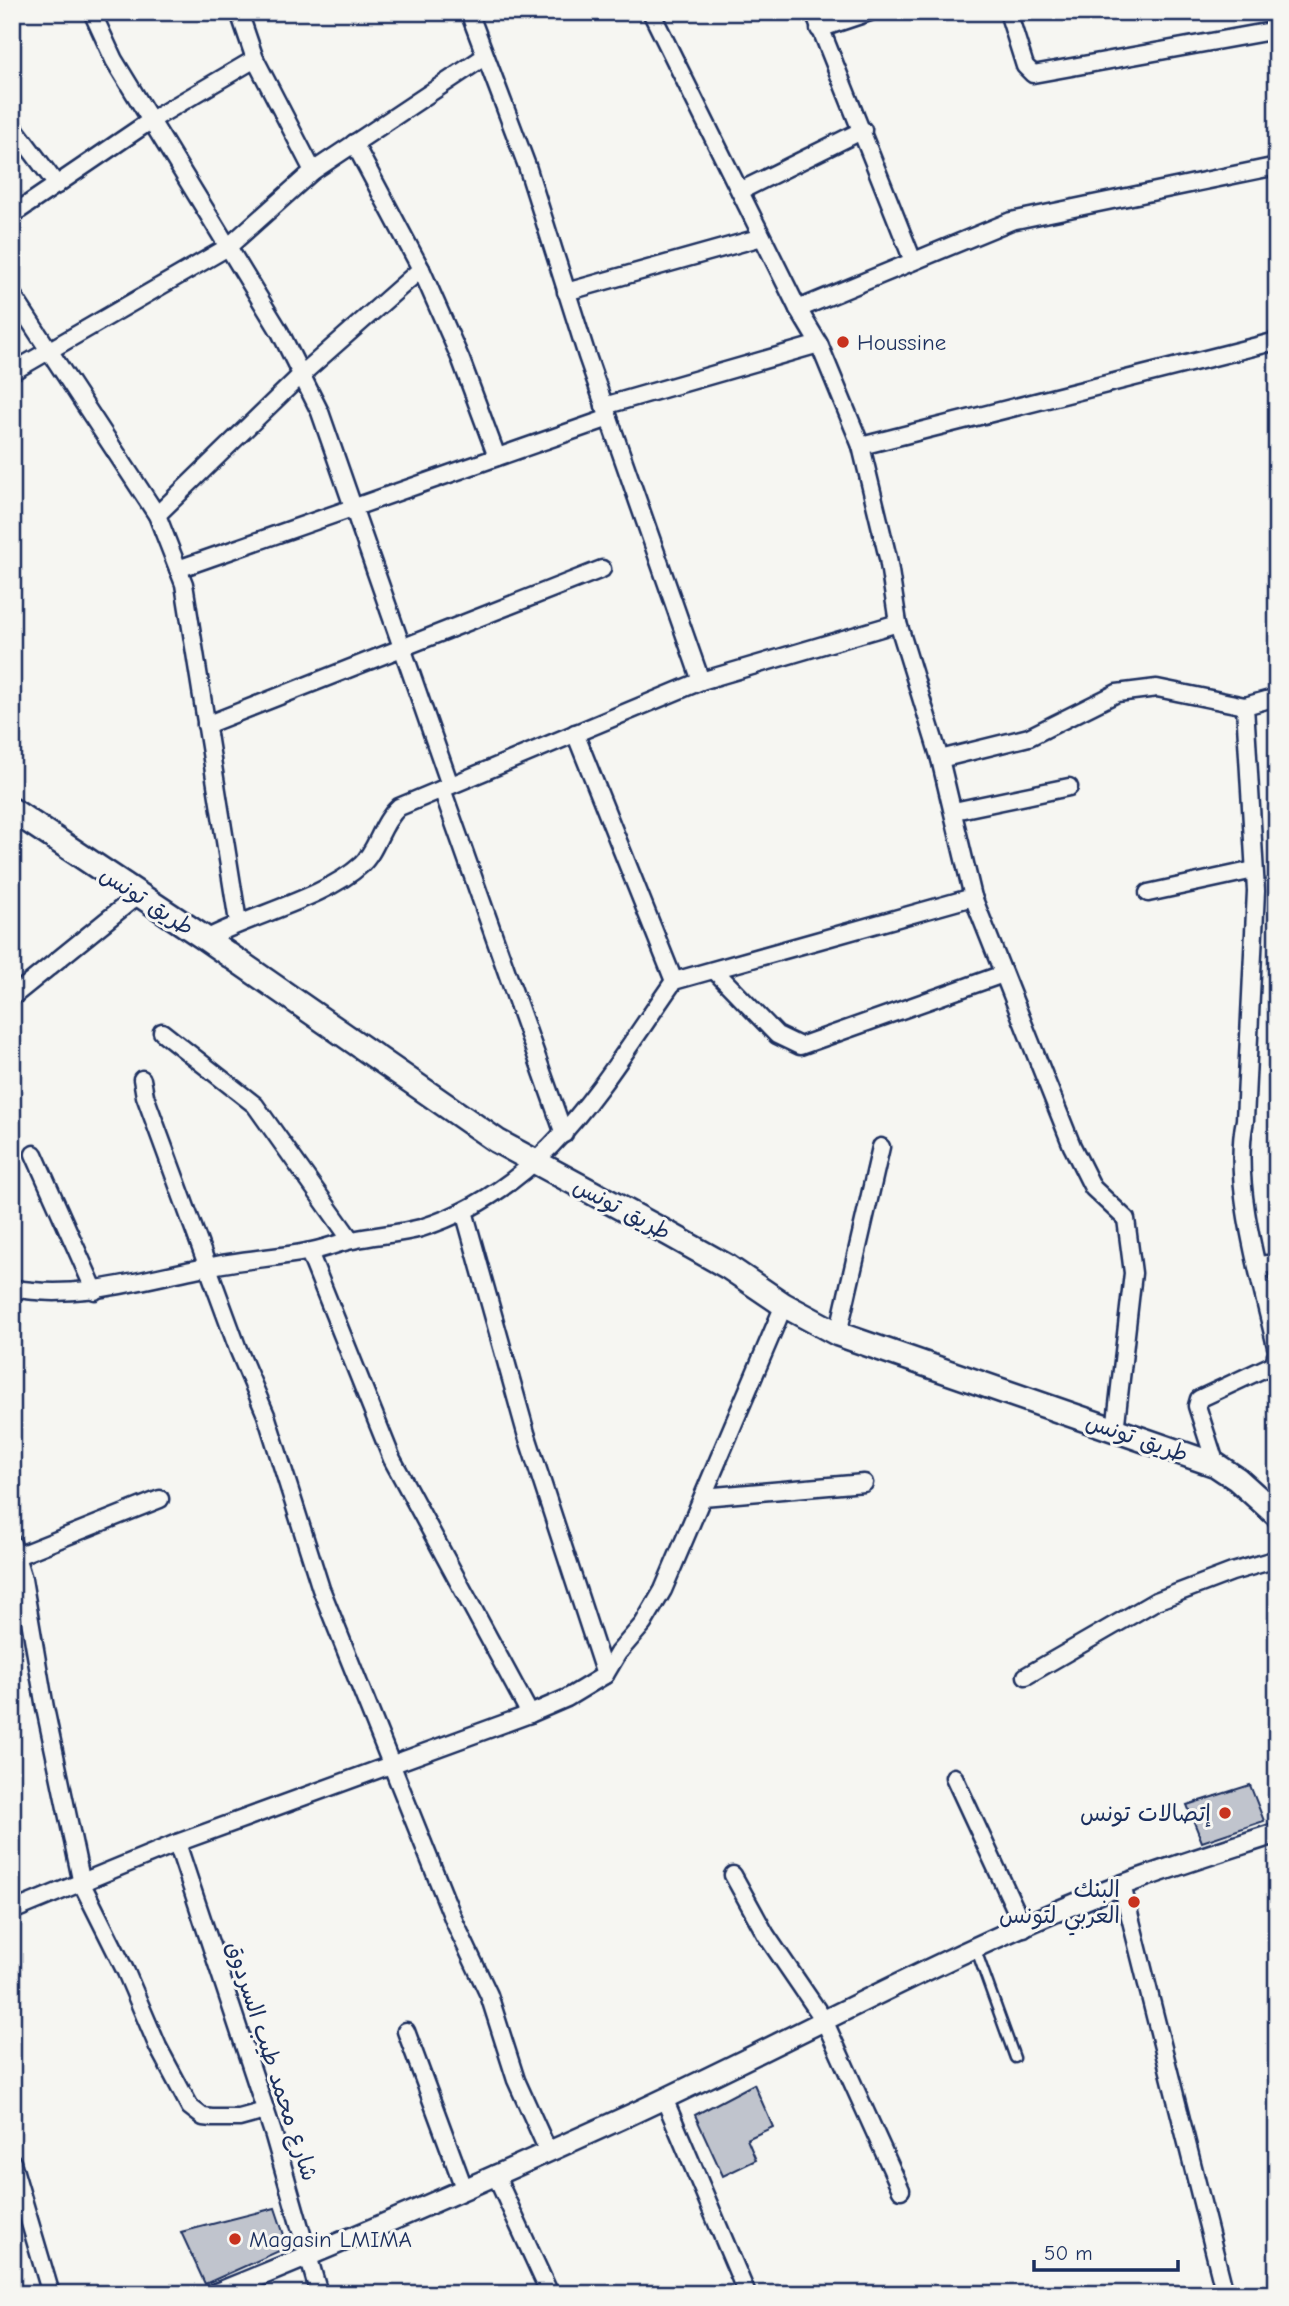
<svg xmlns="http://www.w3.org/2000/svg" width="1289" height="2306" font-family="'Comic Neue','Playpen Sans Arabic',sans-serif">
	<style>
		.building { fill: #c0c4cd; stroke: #1b2f5e; stroke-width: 2 }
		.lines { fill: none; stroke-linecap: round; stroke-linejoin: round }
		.service-casing { stroke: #1b2f5e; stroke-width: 13 }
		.minor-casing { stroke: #1b2f5e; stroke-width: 21 }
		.tertiary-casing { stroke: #1b2f5e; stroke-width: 24 }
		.secondary-casing { stroke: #1b2f5e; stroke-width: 28 }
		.service { stroke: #f6f6f2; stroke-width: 8 }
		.minor { stroke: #f6f6f2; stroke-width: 16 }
		.tertiary { stroke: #f6f6f2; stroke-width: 19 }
		.secondary { stroke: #f6f6f2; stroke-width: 23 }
		.poi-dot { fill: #c8321e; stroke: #f6f6f2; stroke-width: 2.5 }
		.labels { text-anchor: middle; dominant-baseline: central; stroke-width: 6; stroke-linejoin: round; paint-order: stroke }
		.poi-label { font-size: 23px; fill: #1b2f5e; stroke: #f6f6f2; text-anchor: start }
		.street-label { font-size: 23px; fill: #1b2f5e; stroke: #f6f6f2 }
	</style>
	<rect width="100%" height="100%" fill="#f6f6f2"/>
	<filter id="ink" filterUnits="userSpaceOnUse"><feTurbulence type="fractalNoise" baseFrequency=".0143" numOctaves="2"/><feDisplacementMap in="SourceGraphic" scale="14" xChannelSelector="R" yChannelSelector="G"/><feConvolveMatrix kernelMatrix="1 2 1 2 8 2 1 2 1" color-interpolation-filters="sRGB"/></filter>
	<g filter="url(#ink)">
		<!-- building -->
		<g class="building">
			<path d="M1250 1785 1264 1821 1202 1842 1187 1805Z"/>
			<path d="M754 2084 773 2127 747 2139 756 2160 723 2176 695 2115Z"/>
			<path d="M275 2208 288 2247 205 2284 181 2232Z"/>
		</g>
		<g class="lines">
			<defs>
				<path id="service" d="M976 1950 1015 2058"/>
				<g id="minor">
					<path d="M92 12 114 60 280 332 320 412 450 785"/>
					<path d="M239 12 255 59"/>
					<path d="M469 12 527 166 587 356 701 681"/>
					<path d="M651 12 798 309 819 344 861 446 888 558 898 623 940 759 973 897 1072 1146 1093 1188 1126 1219 1133 1273 1115 1431"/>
					<path d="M814 12 913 261"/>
					<path d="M1008 12 1025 66 1033 74 1277 30"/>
					<path d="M819 29 870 12"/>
					<path d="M12 125 57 185"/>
					<path d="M354 143 421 269 461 360 497 457"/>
					<path d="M740 191 863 130"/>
					<path d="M12 215 153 119 255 59 313 171"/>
					<path d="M566 292 762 237"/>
					<path d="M12 294 157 515 184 584 238 922"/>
					<path d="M798 309 1011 221 1277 166"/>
					<path d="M12 372 228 247 313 171 484 57"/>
					<path d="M604 406 819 344"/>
					<path d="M861 446 1277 341"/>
					<path d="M157 515 301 375 421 269"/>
					<path d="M178 569 609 418"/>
					<path d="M206 725 602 569"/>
					<path d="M575 733 674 981"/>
					<path d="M940 759 1029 737 1117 693 1157 688 1245 706"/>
					<path d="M442 789 564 1134"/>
					<path d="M954 811 1069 787"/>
					<path d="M1148 893 1254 870"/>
					<path d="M206 939C251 915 325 898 361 865 377 851 381 823 399 807L701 681 898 623"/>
					<path d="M715 971 777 1035 800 1046 1003 974"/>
					<path d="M12 997 138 895"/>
					<path d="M162 1032 255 1105 351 1240"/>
					<path d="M142 1079 145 1096 238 1349 266 1415 321 1589 455 1923 489 1995 516 2080 548 2151"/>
					<path d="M34 1154 95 1291"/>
					<path d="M464 1211 526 1433 605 1675"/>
					<path d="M309 1252 392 1459 530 1714"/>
					<path d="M1258 1265 1277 1263"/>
					<path d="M12 1288C78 1301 142 1279 206 1267 239 1260 273 1258 306 1252 322 1250 337 1243 353 1240 375 1235 399 1234 421 1228 546 1189 603 1082 674 981L973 897"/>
					<path d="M838 1334 881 1147"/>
					<path d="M1216 1465 1197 1406 1199 1399 1274 1364 1277 1351C1262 1283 1231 1187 1245 1120L1256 891 1245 706 1277 697"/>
					<path d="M703 1497 864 1483"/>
					<path d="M12 1543 23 1579 45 1708 82 1884 126 1972 158 2047 190 2107 203 2117 212 2118H239L265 2111"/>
					<path d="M17 1556 160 1499"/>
					<path d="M1026 1676 1156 1601 1232 1572 1277 1559"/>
					<path d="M954 1777 1024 1928"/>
					<path d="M177 1843 274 2136 319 2294"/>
					<path d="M733 1875 766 1935 824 2020 901 2190"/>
					<path d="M1122 1885 1225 2294"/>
					<path d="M12 1911 177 1843 530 1714 567 1698 605 1675 618 1653 643 1624 663 1590 784 1305"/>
					<path d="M406 2031 464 2188"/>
					<path d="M664 2098 747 2294"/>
					<path d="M12 2162 51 2294"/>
					<path d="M495 2174 550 2294"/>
				</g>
				<path id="tertiary" d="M215 2294C352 2239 487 2180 621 2119 789 2042 950 1951 1122 1885 1173 1866 1225 1850 1277 1833"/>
				<path id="secondary" d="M12 810 206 939 497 1141 669 1234 728 1267 784 1305 838 1334 1216 1465 1237 1479 1277 1515"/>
			</defs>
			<!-- service casing -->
			<use href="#service" class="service-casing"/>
			<!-- minor casing -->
			<use href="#minor" class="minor-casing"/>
			<!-- tertiary casing -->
			<use href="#tertiary" class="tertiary-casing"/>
			<!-- secondary casing -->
			<use href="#secondary" class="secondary-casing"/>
			<!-- service -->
			<use href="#service" class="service"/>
			<!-- minor -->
			<use href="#minor" class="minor"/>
			<!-- tertiary -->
			<use href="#tertiary" class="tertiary"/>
			<!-- secondary -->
			<use href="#secondary" class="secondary"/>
		</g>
	</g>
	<!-- markers -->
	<g class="poi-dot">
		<circle cx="843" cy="342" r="7"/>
		<circle cx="1225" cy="1813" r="7"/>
		<circle cx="1134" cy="1902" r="7"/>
		<circle cx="235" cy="2239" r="7"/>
	</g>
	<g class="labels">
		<!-- poi labels -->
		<g class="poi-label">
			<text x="857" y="342">Houssine</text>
			<text x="1211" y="1813" text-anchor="end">إتصالات تونس</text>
			<text x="1120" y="1889" text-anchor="end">البنك<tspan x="1120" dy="26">العربي لتونس</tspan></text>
			<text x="249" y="2239">Magasin LMIMA</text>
		</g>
		<!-- street labels -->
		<g class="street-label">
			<text transform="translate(147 901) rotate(33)">طريق تونس</text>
			<text transform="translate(622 1209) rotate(28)">طريق تونس</text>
			<text transform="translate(1137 1438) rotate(19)">طريق تونس</text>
			<text transform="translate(272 2061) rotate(72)">شارع محمد طيب السردوق</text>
		</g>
	</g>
	<!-- margin -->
	<rect width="1289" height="2306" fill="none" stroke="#f6f6f2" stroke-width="42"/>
	<rect x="21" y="21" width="1247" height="2264" fill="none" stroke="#1b2f5e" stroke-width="2.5" filter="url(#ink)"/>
	<!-- scale -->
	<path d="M1034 2260v10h144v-10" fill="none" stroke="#1b2f5e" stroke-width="3.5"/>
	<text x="1044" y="2260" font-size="21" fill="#1b2f5e" stroke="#f6f6f2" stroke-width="5" paint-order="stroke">50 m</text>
</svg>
